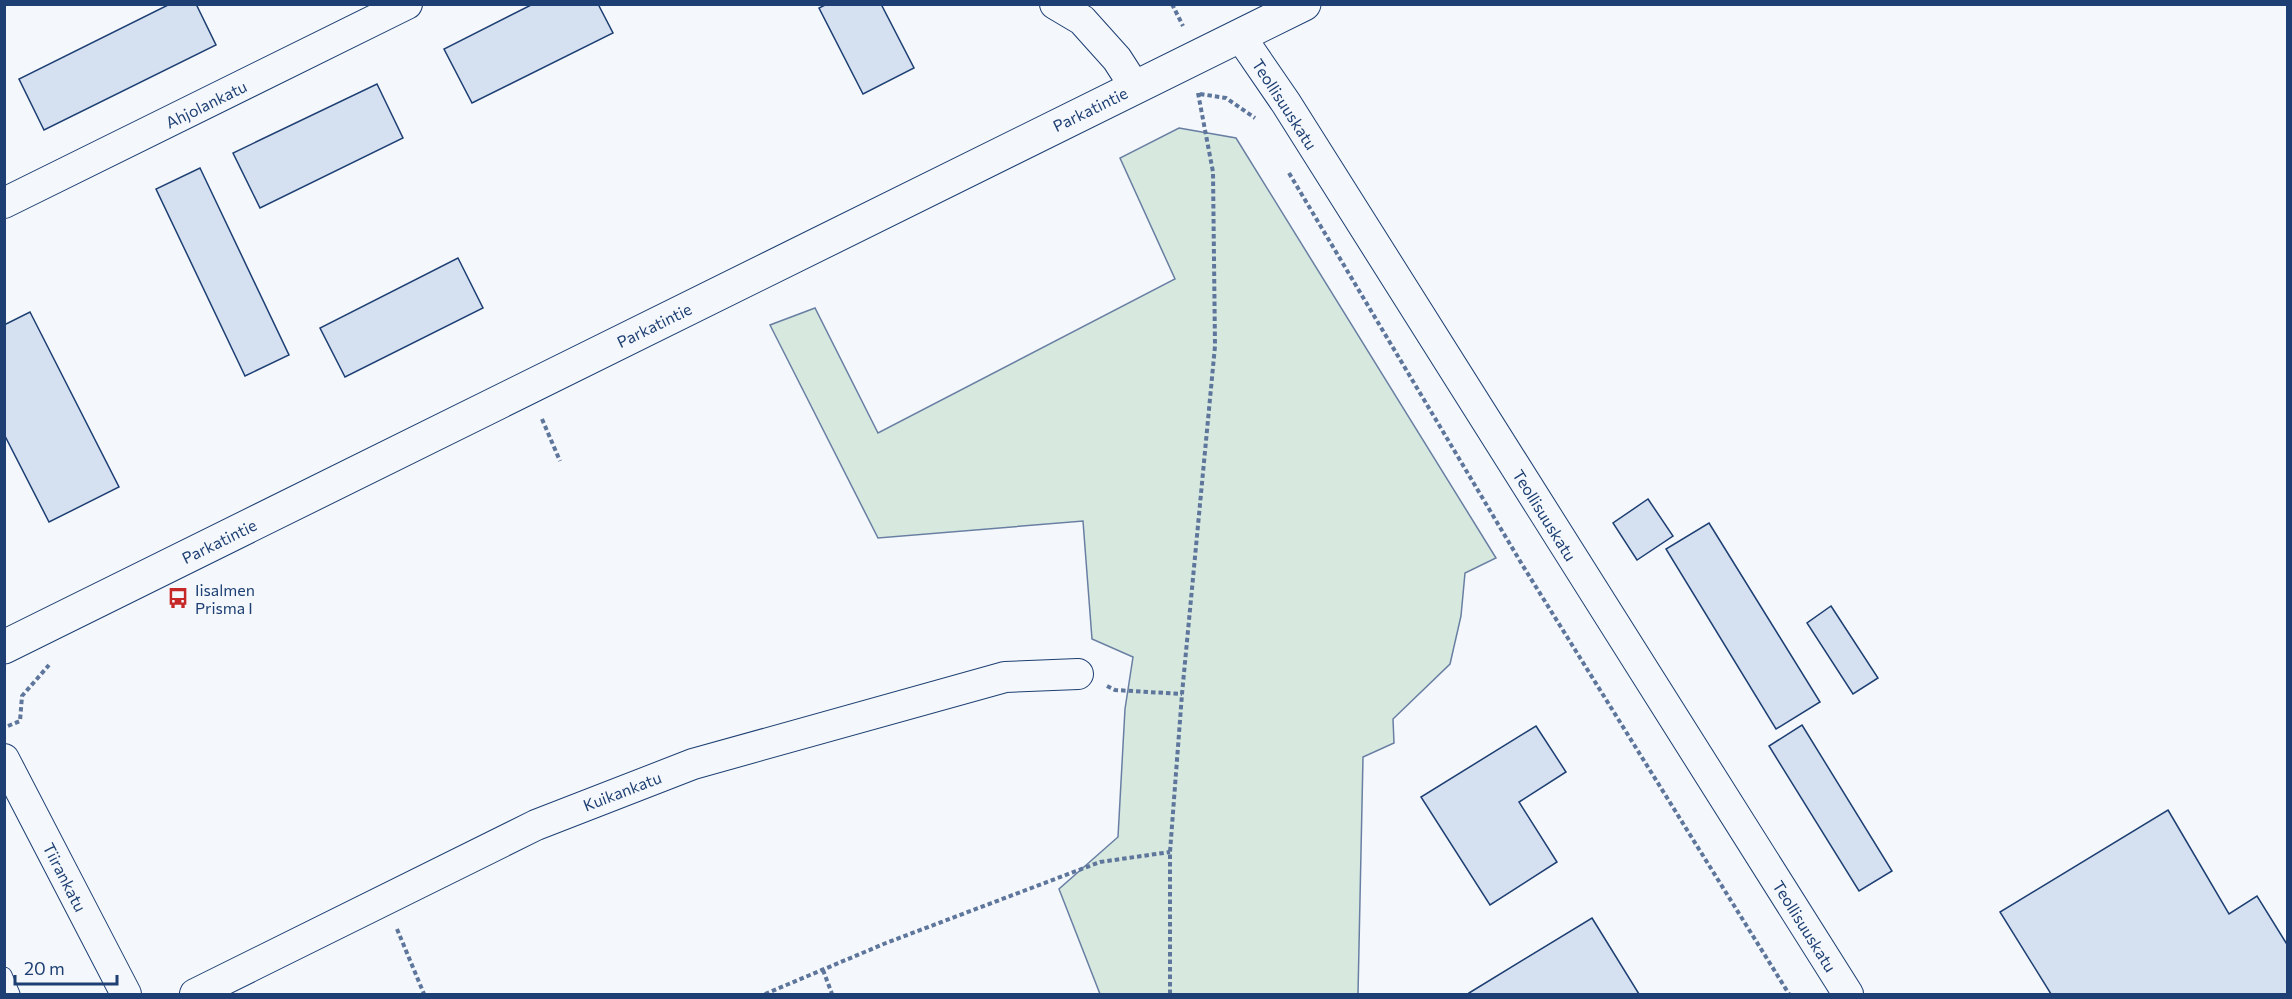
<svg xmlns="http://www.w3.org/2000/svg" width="2292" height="999" font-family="Commissioner,sans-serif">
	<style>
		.green { fill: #d7e8df; stroke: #687fa3; stroke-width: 1.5 }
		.building { fill: #d5e0f0; stroke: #1d3f73; stroke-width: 1.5 }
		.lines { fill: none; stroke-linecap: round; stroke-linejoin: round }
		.service-casing { stroke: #1d3f73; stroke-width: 17 }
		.minor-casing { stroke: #1d3f73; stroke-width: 32 }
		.tertiary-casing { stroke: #1d3f73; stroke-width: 35 }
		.path { stroke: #5e769c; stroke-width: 4; stroke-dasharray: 4.5 3; stroke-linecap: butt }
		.service { stroke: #f4f7fb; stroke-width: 15 }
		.minor { stroke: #f4f7fb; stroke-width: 30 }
		.tertiary { stroke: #f4f7fb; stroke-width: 33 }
		.labels { text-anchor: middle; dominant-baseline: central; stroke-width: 4.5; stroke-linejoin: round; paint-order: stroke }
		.street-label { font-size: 16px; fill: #1d3f73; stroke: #f4f7fb }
		.poi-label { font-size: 16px; fill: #1d3f73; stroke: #f4f7fb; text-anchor: start }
	</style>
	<rect width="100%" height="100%" fill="#f4f7fb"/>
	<!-- green -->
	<path class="green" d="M1179 128 1236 138 1496 558 1465 573 1461 616 1450 664 1393 719 1394 743 1363 757 1358 994H1100L1059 889 1118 837 1125 709 1133 657 1092 639 1083 521 878 538 770 325 815 308 878 433 1175 279 1120 158Z"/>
	<!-- building -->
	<g class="building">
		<path d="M170 4H196L216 45 44 130 19 79Z"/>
		<path d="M533 4H598L613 33 472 103 444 49Z"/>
		<path d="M827 4H881L914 68 863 94 819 8Z"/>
		<path d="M377 84 403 138 260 208 233 153Z"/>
		<path d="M200 168 289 355 245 376 156 189Z"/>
		<path d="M458 258 483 308 345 377 320 328Z"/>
		<path d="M30 312 119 487 49 522 4 434V325Z"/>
		<path d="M1648 499 1673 536 1637 560 1613 523Z"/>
		<path d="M1709 523 1820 702 1776 729 1666 549Z"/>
		<path d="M1831 606 1878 678 1853 694 1807 623Z"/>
		<path d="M1802 725 1892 871 1859 891 1769 746Z"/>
		<path d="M1536 726 1566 772 1519 802 1557 862 1490 905 1421 797Z"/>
		<path d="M2168 810 2229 914 2257 896 2288 946V994H2051L2000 912Z"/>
		<path d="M1592 918 1639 994H1470L1469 993Z"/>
	</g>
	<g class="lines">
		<defs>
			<path id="service" d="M4 975 12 994"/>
			<g id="minor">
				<path d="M1055 4 1082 20 1117 59 1135 87"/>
				<path d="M1240 36 1286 103 1848 994"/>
				<path d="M4 203 407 4"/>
				<path d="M4 759 126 994"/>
				<path d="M195 994 536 825 693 764 1005 677 1078 674"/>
			</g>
			<path id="tertiary" d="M4 647 1304 4"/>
		</defs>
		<!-- service casing -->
		<use href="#service" class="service-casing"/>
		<!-- minor casing -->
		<use href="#minor" class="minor-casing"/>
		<!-- tertiary casing -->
		<use href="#tertiary" class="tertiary-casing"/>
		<!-- path -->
		<g class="path">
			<path d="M1172 4 1183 26"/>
			<path d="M1200 94 1226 98 1255 118"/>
			<path d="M1289 173 1523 566 1789 994"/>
			<path d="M542 419 560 461"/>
			<path d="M1107 686 1115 690 1182 694"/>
			<path d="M8 726 20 721 22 696 49 665"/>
			<path d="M397 929 424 994"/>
			<path d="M823 970 832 994"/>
			<path d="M765 994 886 943 1100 862 1170 852"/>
			<path d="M1170 994V852L1182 694 1215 346 1213 172 1198 93"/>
		</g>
		<!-- service -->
		<use href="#service" class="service"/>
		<!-- minor -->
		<use href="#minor" class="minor"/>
		<!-- tertiary -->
		<use href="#tertiary" class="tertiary"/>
	</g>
	<!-- icons -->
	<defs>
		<symbol id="bus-bare" viewBox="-9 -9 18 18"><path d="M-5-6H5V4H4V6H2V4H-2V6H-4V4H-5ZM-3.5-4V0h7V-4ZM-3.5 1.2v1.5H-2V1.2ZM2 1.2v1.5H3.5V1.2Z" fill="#c62828" stroke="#f4f7fb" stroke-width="2.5" paint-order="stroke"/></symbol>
	</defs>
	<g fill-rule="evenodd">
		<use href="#bus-bare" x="163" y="583" width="30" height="30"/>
	</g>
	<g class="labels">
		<!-- street labels -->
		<g class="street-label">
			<text transform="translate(206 104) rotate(-26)">Ahjolankatu</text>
			<text transform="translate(1285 104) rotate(57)">Teollisuuskatu</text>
			<text transform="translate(1090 109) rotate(-26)">Parkatintie</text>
			<text transform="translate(654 325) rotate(-26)">Parkatintie</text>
			<text transform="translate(1545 515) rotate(58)">Teollisuuskatu</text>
			<text transform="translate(219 541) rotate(-26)">Parkatintie</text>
			<text transform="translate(622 791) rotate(-21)">Kuikankatu</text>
			<text transform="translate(65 877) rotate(63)">Tiirankatu</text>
			<text transform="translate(1805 926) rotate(58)">Teollisuuskatu</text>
		</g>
		<!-- poi labels -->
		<g class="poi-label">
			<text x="195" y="589">Iisalmen<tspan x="195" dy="18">Prisma I</tspan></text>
		</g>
	</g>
	<!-- border -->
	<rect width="2292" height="999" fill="none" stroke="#1d3f73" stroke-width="12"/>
	<!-- scale -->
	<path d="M15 975v9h102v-9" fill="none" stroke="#1d3f73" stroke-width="3"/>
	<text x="24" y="975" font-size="18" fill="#1d3f73" stroke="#f4f7fb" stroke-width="4.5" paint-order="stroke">20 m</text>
</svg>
